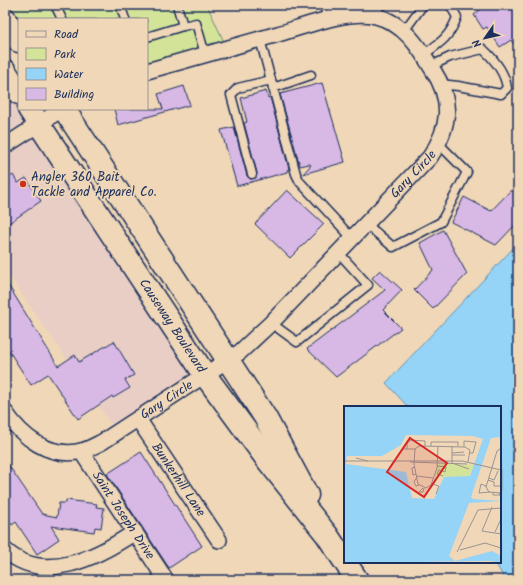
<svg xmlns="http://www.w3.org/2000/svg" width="523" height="585" font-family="Kalam,sans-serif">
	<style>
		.built { fill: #e8cec5 }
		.green { fill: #d3e498; stroke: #778a7b }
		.water { fill: #95d4f6; stroke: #6492b9 }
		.building { fill: #d8b8e5; stroke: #1b2f5e }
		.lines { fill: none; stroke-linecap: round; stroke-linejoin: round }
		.lane-casing { stroke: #1b2f5e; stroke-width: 11 }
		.street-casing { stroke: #1b2f5e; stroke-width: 18 }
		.secondary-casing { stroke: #1b2f5e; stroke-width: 25 }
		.lane { stroke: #efd7b7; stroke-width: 8 }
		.street { stroke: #efd7b7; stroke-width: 15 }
		.secondary { stroke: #efd7b7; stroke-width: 22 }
		.poi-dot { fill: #c8321e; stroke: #efd7b7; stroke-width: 1.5 }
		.labels { text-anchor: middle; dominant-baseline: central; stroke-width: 4; stroke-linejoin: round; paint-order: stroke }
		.street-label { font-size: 13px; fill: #1b2f5e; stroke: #efd7b7 }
		.poi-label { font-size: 13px; fill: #1b2f5e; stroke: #efd7b7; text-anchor: start }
		.inset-road { fill: none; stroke: #9a9493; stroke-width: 1 }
		.view { fill: #d62828; fill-opacity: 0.15; stroke: #d62828; stroke-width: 2 }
		.inset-edge { fill: none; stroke: #1b2f5e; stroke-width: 2 }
	</style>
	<rect width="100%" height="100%" fill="#efd7b7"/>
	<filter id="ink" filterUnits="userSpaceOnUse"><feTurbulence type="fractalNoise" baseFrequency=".025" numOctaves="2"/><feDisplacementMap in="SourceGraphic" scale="8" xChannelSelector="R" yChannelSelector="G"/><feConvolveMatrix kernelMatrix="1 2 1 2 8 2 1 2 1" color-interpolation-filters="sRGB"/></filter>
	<g filter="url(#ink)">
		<!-- built -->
		<g class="built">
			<path d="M5 86 29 122 5 138Z"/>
			<path d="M36 134 195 373 113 427 5 269V155Z"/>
		</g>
		<!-- green -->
		<path class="green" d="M5 5H207L224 42 147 64V19H19V26Z"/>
		<!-- water -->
		<path class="water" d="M518 243V580H505L495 562H500V407H408L386 383Z"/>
		<!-- building -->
		<g class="building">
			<path d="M476 5H514L518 10V51L511 40 500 47 487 27 483 29 474 15 480 10Z"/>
			<path d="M322 83 345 162 303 174 311 165 309 164 300 166 280 94Z"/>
			<path d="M184 86 190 105 118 125 114 109H163L158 94Z"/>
			<path d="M266 91 268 98 270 97 289 169 287 170V172L237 186 221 130 234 127 247 176 250 179 256 178 257 173 244 123 247 122 241 98Z"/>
			<path d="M13 175 18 183 26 178 41 201 9 223 5 216V180Z"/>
			<path d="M287 190 324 224 290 258 255 224Z"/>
			<path d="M511 190 518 197V222L496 245 451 222 464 197 491 211Z"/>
			<path d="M443 230 467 274 433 309 414 290 433 270 420 243Z"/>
			<path d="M380 270 402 290 383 310 401 328 336 377 307 349 385 290 372 278Z"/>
			<path d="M5 280 58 366 75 355 79 362 114 341 134 375 125 380 130 388 113 398 112 396 78 419 48 374 31 385 5 345Z"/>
			<path d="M141 452 202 546 169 568 107 474Z"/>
			<path d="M5 460 42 514 57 517 59 503H66V500L97 504 96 507 104 508 101 528 95 527 94 532 51 526 59 539 37 554 16 522 12 525 5 514Z"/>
		</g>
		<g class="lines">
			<defs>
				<g id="lane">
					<path d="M55 5 62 19"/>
					<path d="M120 5 125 19"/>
					<path d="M324 5 328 20"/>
					<path d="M376 16 379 5"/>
					<path d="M183 26 196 23 205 54"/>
					<path d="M404 31 423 5"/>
					<path d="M147 37 183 26 177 5"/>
					<path d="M260 39 296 174 300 182 352 238"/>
					<path d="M423 55C440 43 450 37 457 17L450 5"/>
					<path d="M431 66 450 57 483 49C495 60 505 73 507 88L501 94 458 86 440 84"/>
					<path d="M273 88 311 75"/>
					<path d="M252 174 231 95 238 88 271 80"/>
					<path d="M365 223 393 247 441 222 467 172 439 144"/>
					<path d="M271 323 297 342 368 285 338 252"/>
				</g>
				<g id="street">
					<path d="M5 146 62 109"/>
					<path id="s1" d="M5 412C22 437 49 459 82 451 89 449 96 445 102 442L240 352 271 323 430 157C450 127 453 101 433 70 419 47 404 23 376 16 348 9 306 26 278 34 234 46 191 59 147 71"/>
					<path id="s2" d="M138 419 219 540"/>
					<path id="s3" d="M81 451 166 580"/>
					<path d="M5 550C43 585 96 558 135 532"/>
				</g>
				<g id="secondary">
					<path d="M5 19 19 41"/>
					<path d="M5 71 19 93"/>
					<path id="s4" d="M29 109 205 375 269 462 327 535 357 580"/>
					<path d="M64 109 265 417 307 495"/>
				</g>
			</defs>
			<!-- lane casing -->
			<use href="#lane" class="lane-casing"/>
			<!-- street casing -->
			<use href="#street" class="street-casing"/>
			<!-- secondary casing -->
			<use href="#secondary" class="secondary-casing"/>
			<!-- lane -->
			<use href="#lane" class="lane"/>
			<!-- street -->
			<use href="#street" class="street"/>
			<!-- secondary -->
			<use href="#secondary" class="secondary"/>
		</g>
	</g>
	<!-- markers -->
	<circle class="poi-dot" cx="23" cy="184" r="4"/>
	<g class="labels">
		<!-- street labels -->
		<g class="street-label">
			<text stroke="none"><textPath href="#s1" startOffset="527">Gary Circle</textPath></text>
			<text stroke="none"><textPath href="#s4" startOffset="260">Causeway Boulevard</textPath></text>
			<text stroke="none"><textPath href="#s1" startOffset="191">Gary Circle</textPath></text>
			<text stroke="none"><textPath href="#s2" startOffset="73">Bunkerhill Lane</textPath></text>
			<text stroke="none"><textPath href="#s3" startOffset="77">Saint Joseph Drive</textPath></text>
		</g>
		<!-- poi labels -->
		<g class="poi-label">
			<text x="31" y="177">Angler 360 Bait<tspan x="31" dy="15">Tackle and Apparel Co.</tspan></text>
		</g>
	</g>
	<!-- overview -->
	<g transform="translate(344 406)">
		<rect width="157" height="157" fill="#efd7b7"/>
		<path d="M94 57 124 59H130L125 70 99 71 91 70Z" fill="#d3e498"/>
		<path d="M0 0H157V31L147 32 127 91 129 93 157 95 125 97 105 150 111 155 148 145 157 150V157L146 155 0 157ZM62 29 129 30 139 33 126 70 100 71 90 93 68 92 62 66 2 58 3 50H38L57 39Z" fill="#95d4f6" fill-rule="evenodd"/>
		<path class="inset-road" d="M87 40V36H114V40M108 40V57L125 63M120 41V35L132 36 129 47H126M157 42 153 45 142 81 145 86 157 87M58 43H71M63 43V37L67 34 81 35V40M71 43 70 58 74 78 82 82 87 79 93 62 94 40M71 43 75 40 121 41 126 44 124 56M108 47 120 46M108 49H121M12 52 24 55M0 55H118L157 64M66 56 123 58M93 60 102 61 101 66 95 64 93 68 99 70M71 61 68 62 69 69 72 68M73 70 89 72M73 71 70 76 72 80 75 79M145 72 150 74 154 65M144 74 150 76V80H157M88 78 95 80 92 88M142 80 137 78 135 87 146 86M79 82 75 86H79L80 82M149 86V89H156L155 87M148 101 138 125 157 128M151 126 157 113M116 144 141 137 157 142M113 146 134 104 157 102"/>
		<path class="view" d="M66 32 103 57 80 91 43 66Z"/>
		<rect width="157" height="157" class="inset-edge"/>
	</g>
	<!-- margin -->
	<rect width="523" height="585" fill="none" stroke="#efd7b7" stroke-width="20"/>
	<rect x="10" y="10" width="503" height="565" fill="none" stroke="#1b2f5e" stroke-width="1.5" filter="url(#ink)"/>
	<!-- legend -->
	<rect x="18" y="18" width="130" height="92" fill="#efd7b7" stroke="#9a9493"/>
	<rect x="26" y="31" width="20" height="6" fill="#efd7b7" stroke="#9a9493"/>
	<text x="54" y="38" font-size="12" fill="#1b2f5e">Road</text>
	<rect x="26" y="48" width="20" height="12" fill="#d3e498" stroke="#9a9493"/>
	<text x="54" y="58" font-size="12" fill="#1b2f5e">Park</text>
	<rect x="26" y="68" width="20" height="12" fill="#95d4f6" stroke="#9a9493"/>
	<text x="54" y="78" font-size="12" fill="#1b2f5e">Water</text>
	<rect x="26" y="88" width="20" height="12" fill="#d8b8e5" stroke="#9a9493"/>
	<text x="54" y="98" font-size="12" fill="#1b2f5e">Building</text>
	<!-- north arrow -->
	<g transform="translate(485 38) rotate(236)" stroke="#efd7b7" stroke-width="3" paint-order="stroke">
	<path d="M0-3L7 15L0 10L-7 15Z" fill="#1b2f5e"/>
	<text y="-6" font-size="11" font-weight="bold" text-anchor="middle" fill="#1b2f5e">N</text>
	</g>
</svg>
